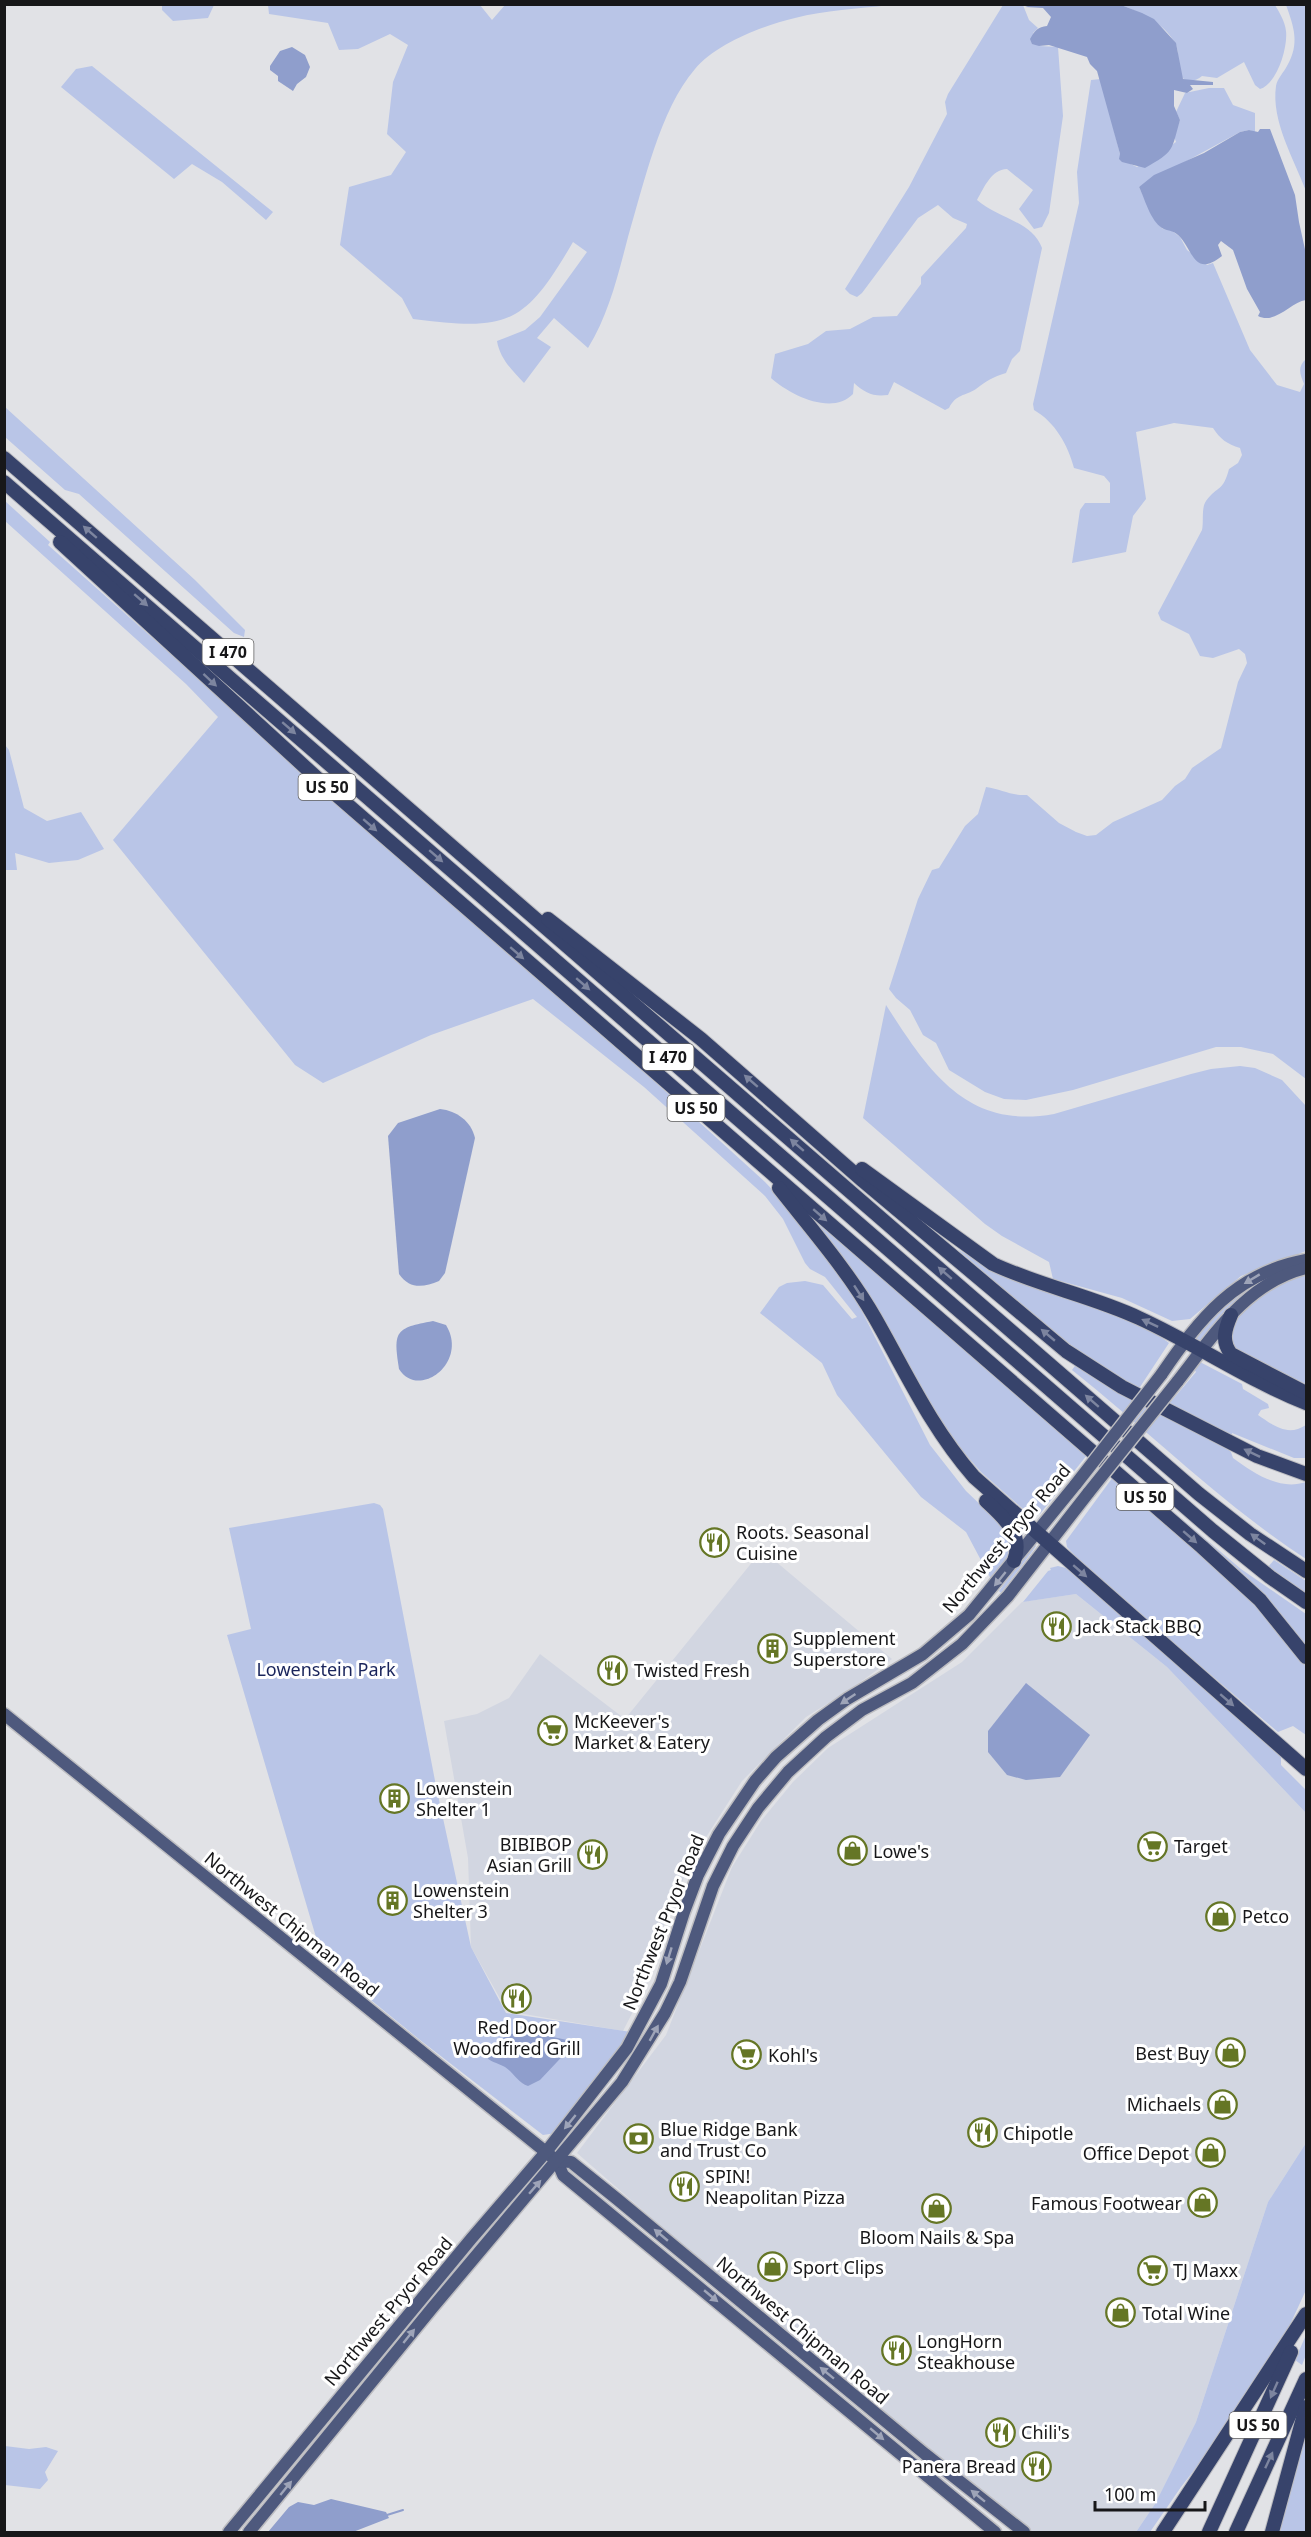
<svg xmlns="http://www.w3.org/2000/svg" width="1311" height="2537" font-family="'Noto Sans',sans-serif">
	<style>
		.built { fill: #d2d6e1 }
		.green { fill: #b9c5e7 }
		.water { fill: #8f9ecc }
		.lines { fill: none; stroke-linecap: round; stroke-linejoin: round }
		.stream { stroke: #8f9ecc; stroke-width: 2 }
		.major-casing { stroke: #bdbdc1; stroke-width: 15 }
		.highway-casing { stroke: #bdbdc1; stroke-width: 16 }
		.major { stroke: #4e597d; stroke-width: 12 }
		.highway { stroke: #37436b; stroke-width: 14 }
		.major-bridge-casing { stroke: #bdbdc1; stroke-width: 15; stroke-linecap: butt }
		.major-bridge { stroke: #4e597d; stroke-width: 12 }
		.oneway { fill: #7d859f }
		.oneway2 { fill: #9ea4b8 }
		.labels { text-anchor: middle; dominant-baseline: central; stroke-width: 6; stroke-linejoin: round; paint-order: stroke }
		.shield { fill: #fff; stroke: #5d5d5e; stroke-width: 1.5 }
		.shield-label { font-size: 16px; font-weight: bold; fill: #171719 }
		.poi-label { font-size: 18px; fill: #171719; stroke: #fff; text-anchor: start }
		.street-label { font-size: 18px; fill: #171719; stroke: #fff }
		.park-label { font-size: 18px; fill: #19245b; stroke: #fff }
	</style>
	<rect width="100%" height="100%" fill="#e1e2e6"/>
	<!-- built -->
	<g class="built">
		<path d="M762 1550 892 1659 851 1689 806 1717 742 1781 692 1859 664 1924 648 1982 623 2031 507 2011 471 1947 468 1858 444 1721 477 1714 509 1698 540 1654 625 1719Z"/>
		<path d="M1076 1594 1167 1667 1306 1813V2143L1268 2202 1196 2422 1155 2504 1136 2532H1031L779 2326 753 2294 701 2261 577 2153 666 2035 732 1867 761 1821 793 1782 828 1748 962 1662 1022 1602Z"/>
	</g>
	<!-- green -->
	<g class="green">
		<path d="M162 5V4L214 5 208 18 173 21 162 10Z"/>
		<path d="M505 5V4L889 5C858 9 825 10 795 18 762 26 717 43 695 69 660 109 643 187 628 237 618 275 609 314 588 348L554 318 537 338 551 347 524 383C512 370 500 359 497 341L525 330 540 317 587 252 573 242C524 326 508 331 413 319L402 298 340 245 349 187 391 175 406 152 387 134 393 82 408 45 390 34 358 49 339 50 328 23 269 14 268 5H480L492 20Z"/>
		<path d="M1003 5H1023L1029 20 1038 28 1033 33 1039 46 1058 47 1063 116 1049 213 1042 227 1034 229 1019 209 1033 190 1007 169C991 170 985 186 977 200 997 218 1032 221 1042 248L1020 351 1012 359 1006 373C993 377 986 381 976 389 965 396 956 394 949 408L945 410 894 382 888 395C873 397 865 393 854 383L853 394C832 416 790 395 771 378L775 354 808 344 826 331 850 329 873 317 897 316 921 284V277L966 228 967 224 953 218 938 205 918 218 862 293 857 297 850 294 845 289 909 187 947 114 945 102 948 94Z"/>
		<path d="M1121 5H1275C1279 12 1285 21 1286 31 1288 47 1277 84 1260 89L1255 85 1244 62 1217 78 1202 76C1197 80 1190 83 1184 79 1175 73 1181 52 1175 43 1164 23 1142 13 1121 5Z"/>
		<path d="M1286 5H1306V191C1294 159 1271 121 1276 86 1277 79 1284 72 1287 66 1300 44 1294 27 1286 5Z"/>
		<path d="M92 66 273 212 266 220 222 182 192 164 174 179 61 87 76 69Z"/>
		<path d="M1101 79 1120 154V159L1137 167 1176 142 1174 136 1180 120 1176 112 1185 93 1209 88H1224L1233 105 1255 113V132L1249 130 1240 132 1139 187 1157 223 1163 229 1171 230 1180 237 1187 250 1207 265 1213 263 1250 350 1277 385 1300 392 1304 384C1300 374 1297 367 1306 359V1079L1273 1054 1241 1047H1216L1073 1090 1026 1100 1004 1099 985 1092 949 1070 936 1043 923 1035 910 1010 896 998 889 989 918 899 932 870 939 868 965 826 978 814 986 787C1001 789 1011 796 1027 795L1059 823 1076 832 1087 836 1096 835 1113 822 1162 800 1175 786 1185 779 1192 768 1221 748 1238 682 1247 663 1245 654 1239 649 1213 658 1200 656 1189 634 1161 620 1158 613 1202 530C1204 522 1201 508 1206 501 1218 485 1223 492 1229 469L1238 463 1242 455 1240 448C1227 444 1220 439 1213 428L1174 423 1136 432 1146 499 1133 516 1126 552 1072 563 1080 510 1085 503H1110V483L1104 476 1074 468C1068 445 1055 422 1034 410L1033 404 1079 203 1077 172 1091 80Z"/>
		<path d="M5 407 195 580 245 630 244 637 234 633 79 494 65 490 5 437Z"/>
		<path d="M5 501 50 542 48 545 382 842 587 1020 765 1182 785 1203 850 1288 930 1445 966 1491 1008 1531 1012 1550 992 1581 966 1532 921 1497 837 1395 822 1363 760 1313 779 1287 787 1283 805 1281 823 1285 852 1319 857 1317 825 1277 810 1269 805 1263 783 1219 765 1196 644 1087 533 999 431 1035 323 1083 295 1065 113 840 218 717 186 684 5 521Z"/>
		<path d="M5 745 9 750 24 808 47 821 81 812 104 849 78 860 49 863 15 853 17 870H5Z"/>
		<path d="M886 1005C928 1070 966 1130 1054 1114L1191 1074 1211 1069 1240 1066 1255 1068 1282 1080 1306 1106V1251L1241 1276 1190 1319 1172 1321 1122 1298 1053 1279 1049 1262 1002 1236 985 1224 863 1118Z"/>
		<path d="M811 1217 1087 1455 1040 1514 1030 1515 981 1472 953 1440 861 1289Z"/>
		<path d="M957 1249 1003 1275 1096 1306 1150 1329 1169 1343 1138 1390 1069 1346Z"/>
		<path d="M1300 1266 1201 1342 1194 1338 1208 1318 1249 1283Z"/>
		<path d="M1306 1272V1389L1239 1355 1230 1346 1234 1321 1253 1301 1270 1287Z"/>
		<path d="M1200 1362 1242 1384 1243 1389 1268 1404 1269 1408 1261 1410 1258 1415C1274 1426 1288 1437 1306 1425V1458H1294L1232 1433V1436L1168 1405 1196 1372 1194 1369Z"/>
		<path d="M1077 1363 1218 1440 1231 1452 1233 1458C1254 1473 1279 1491 1306 1482V1559C1222 1504 1151 1433 1072 1370Z"/>
		<path d="M1113 1477 1246 1593 1293 1646 1306 1667V1735L1293 1726 1278 1732 1090 1572 1067 1547 1066 1541Z"/>
		<path d="M374 1503 380 1505 383 1509 436 1786 471 1947 506 2013 631 2032 617 2055 556 2133 543 2135 420 2040 323 1961 227 1635 251 1629 229 1528Z"/>
		<path d="M1176 1514 1241 1569 1306 1614V1648L1262 1595 1175 1517Z"/>
		<path d="M1033 1544 1036 1546 1032 1552 1001 1593 999 1591Z"/>
		<path d="M1274 1560 1306 1581V1593L1268 1567Z"/>
		<path d="M1058 1566 1066 1568 1281 1752V1765L1306 1790V1813L1167 1667 1076 1594 1023 1602 1048 1571 1051 1570 1050 1568Z"/>
		<path d="M1306 2143V2290L1288 2329 1226 2429 1181 2487 1150 2532H1136L1155 2504 1196 2422 1268 2202Z"/>
		<path d="M1306 2335V2355L1302 2365 1295 2360Z"/>
		<path d="M1306 2424V2532H1277Z"/>
		<path d="M5 2446 29 2449 46 2447 58 2451 45 2472 48 2480 40 2489 5 2485Z"/>
	</g>
	<!-- water -->
	<g class="water">
		<path d="M1034 4 1121 5 1142 13 1154 19 1176 43 1183 79 1213 82V85H1190L1193 89 1187 93 1174 90V106L1180 120C1171 151 1175 151 1145 168L1122 162 1119 159 1120 154 1097 71 1090 64 1087 57 1049 45 1039 46 1032 44 1030 39C1035 30 1038 27 1047 26L1051 17 1043 8 1025 7Z"/>
		<path d="M292 47 305 55 310 67 306 77 297 84 293 91 278 81V76L270 70V66L280 51Z"/>
		<path d="M1260 129H1270L1295 195 1299 222 1306 254V300C1291 302 1275 325 1258 316L1260 312 1247 289 1233 250 1221 241 1218 245 1222 256C1193 279 1193 248 1178 235 1173 230 1167 231 1162 228 1150 220 1145 199 1139 187L1154 175 1204 153 1240 132 1249 130 1258 132Z"/>
		<path d="M440 1109C457 1111 471 1121 475 1138L445 1273 439 1281C424 1287 410 1290 399 1274L388 1136 398 1123Z"/>
		<path d="M433 1321 446 1325C469 1363 418 1400 399 1369 393 1331 395 1328 433 1321Z"/>
		<path d="M1026 1683 1090 1735 1060 1777 1026 1780 1007 1775 988 1752V1731Z"/>
		<path d="M525 2031 567 2040 573 2045 540 2080 528 2086C518 2083 514 2073 505 2067 497 2062 489 2063 485 2054 490 2042 512 2032 525 2031Z"/>
		<path d="M331 2499 386 2512 389 2518 353 2532H268L289 2507 298 2502 314 2505Z"/>
	</g>
	<g class="lines">
		<!-- stream -->
		<path class="stream" d="M387 2515 403 2510"/>
		<defs>
			<g id="major">
				<path d="M1161 1375C1200 1318 1235 1273 1306 1260"/>
				<path d="M1177 1382C1213 1336 1246 1283 1306 1268"/>
				<path d="M4 1714 557 2161 563 2175 995 2532"/>
				<path d="M557 2161 571 2162 617 2199 925 2454 1024 2532"/>
				<path d="M229 2532 471 2239 546 2152 627 2048 661 1984 684 1912 698 1875 719 1834 755 1781 776 1757 818 1720 847 1699 923 1654 969 1615 1076 1484"/>
				<path d="M249 2532 433 2307 622 2082 665 2013 680 1982 713 1886 733 1846 758 1808 788 1772 826 1737 862 1710 912 1683 962 1644 1008 1596 1089 1492"/>
			</g>
			<g id="highway">
				<path d="M4 458 1199 1494 1250 1534 1306 1571"/>
				<path d="M4 482 1213 1531 1270 1577 1306 1602"/>
				<path d="M60 542 318 779 1202 1547 1260 1600 1306 1657"/>
				<path d="M548 919 701 1039 862 1180 1066 1351 1122 1387 1257 1456 1306 1474"/>
				<path d="M862 1169 993 1264C1040 1286 1092 1296 1139 1318 1196 1344 1248 1380 1306 1403"/>
				<path d="M779 1188C812 1230 848 1271 875 1318 907 1374 930 1426 974 1477L1306 1769"/>
				<path d="M1231 1315C1225 1329 1221 1341 1231 1354L1306 1393"/>
				<path d="M986 1501C1004 1518 1024 1534 1014 1561"/>
				<path d="M1163 2532 1306 2314"/>
				<path d="M1209 2532 1291 2352"/>
				<path d="M1236 2532 1306 2379"/>
				<path d="M1272 2532 1306 2407"/>
			</g>
		</defs>
		<!-- major casing -->
		<use href="#major" class="major-casing"/>
		<!-- highway casing -->
		<use href="#highway" class="highway-casing"/>
		<!-- major -->
		<use href="#major" class="major"/>
		<!-- highway -->
		<use href="#highway" class="highway"/>
		<defs>
			<g id="major-bridge">
				<path d="M1076 1484 1161 1375"/>
				<path d="M1089 1492 1177 1382"/>
			</g>
		</defs>
		<!-- major-bridge casing -->
		<use href="#major-bridge" class="major-bridge-casing"/>
		<!-- major-bridge -->
		<use href="#major-bridge" class="major-bridge"/>
	</g>
	<!-- one-way arrows -->
	<defs><path id="oneway-solid" d="M-6-.8H1V-3.2L6.5 0L1 3.2V.8H-6Z" transform="scale(1.5)"/></defs>
	<g class="oneway">
		<use href="#oneway-solid" transform="translate(90 532) rotate(-139)"/>
		<use href="#oneway-solid" transform="translate(141 600) rotate(41)"/>
		<use href="#oneway-solid" transform="translate(210 680) rotate(43)"/>
		<use href="#oneway-solid" transform="translate(289 728) rotate(41)"/>
		<use href="#oneway-solid" transform="translate(370 825) rotate(41)"/>
		<use href="#oneway-solid" transform="translate(436 856) rotate(41)"/>
		<use href="#oneway-solid" transform="translate(517 953) rotate(41)"/>
		<use href="#oneway-solid" transform="translate(583 984) rotate(41)"/>
		<use href="#oneway-solid" transform="translate(751 1081) rotate(-139)"/>
		<use href="#oneway-solid" transform="translate(797 1145) rotate(-139)"/>
		<use href="#oneway-solid" transform="translate(820 1215) rotate(41)"/>
		<use href="#oneway-solid" transform="translate(945 1273) rotate(-139)"/>
		<use href="#oneway-solid" transform="translate(859 1293) rotate(57)"/>
		<use href="#oneway-solid" transform="translate(1150 1323) rotate(-155)"/>
		<use href="#oneway-solid" transform="translate(1048 1335) rotate(-140)"/>
		<use href="#oneway-solid" transform="translate(1092 1401) rotate(-139)"/>
		<use href="#oneway-solid" transform="translate(1252 1453) rotate(-154)"/>
		<use href="#oneway-solid" transform="translate(1190 1537) rotate(41)"/>
		<use href="#oneway-solid" transform="translate(1258 1539) rotate(-144)"/>
		<use href="#oneway-solid" transform="translate(1080 1571) rotate(41)"/>
		<use href="#oneway-solid" transform="translate(1227 1700) rotate(41)"/>
		<use href="#oneway-solid" transform="translate(1274 2390) rotate(114)"/>
		<use href="#oneway-solid" transform="translate(1269 2460) rotate(-65)"/>
	</g>
	<g class="oneway2">
		<use href="#oneway-solid" transform="translate(1252 1279) rotate(149)"/>
		<use href="#oneway-solid" transform="translate(1000 1579) rotate(129)"/>
		<use href="#oneway-solid" transform="translate(848 1699) rotate(146)"/>
		<use href="#oneway-solid" transform="translate(669 1956) rotate(107)"/>
		<use href="#oneway-solid" transform="translate(654 2033) rotate(-61)"/>
		<use href="#oneway-solid" transform="translate(570 2122) rotate(129)"/>
		<use href="#oneway-solid" transform="translate(535 2187) rotate(-49)"/>
		<use href="#oneway-solid" transform="translate(661 2235) rotate(-140)"/>
		<use href="#oneway-solid" transform="translate(711 2296) rotate(40)"/>
		<use href="#oneway-solid" transform="translate(409 2336) rotate(-51)"/>
		<use href="#oneway-solid" transform="translate(827 2373) rotate(-141)"/>
		<use href="#oneway-solid" transform="translate(877 2434) rotate(40)"/>
		<use href="#oneway-solid" transform="translate(286 2488) rotate(-51)"/>
		<use href="#oneway-solid" transform="translate(978 2496) rotate(-141)"/>
	</g>
	<!-- icons -->
	<defs>
		<symbol id="restaurant-ring" viewBox="-11 -11 22 22"><circle r="9.5" fill="#fff" stroke="#657625" stroke-width="1.5"/><path d="M-5-6h1v4h1v-4h1v4h1v-4h1v5L-1.5 .5V6h-2V.5L-5-1ZM5-6V6H3V1.5H1.5Q1.5-4 5-6Z" fill="#657625"/></symbol>
		<symbol id="building-ring" viewBox="-11 -11 22 22"><circle r="9.5" fill="#fff" stroke="#657625" stroke-width="1.5"/><path d="M-4-6H4V6H1V3H-1V6H-4ZM-2.5-4.3h1.7v1.8h-1.7ZM.8-4.3h1.7v1.8H.8ZM-2.5-1h1.7V.8h-1.7ZM.8-1h1.7V.8H.8Z" fill="#657625"/></symbol>
		<symbol id="supermarket-ring" viewBox="-11 -11 22 22"><circle r="9.5" fill="#fff" stroke="#657625" stroke-width="1.5"/><path d="M-6-5.5h2.5l.6 2H6L4.5 2H-2.5L-4.4-4H-6ZM-1.5 3.2a1.3 1.3 0 1 0 .1 0ZM3 3.2a1.3 1.3 0 1 0 .1 0Z" fill="#657625"/></symbol>
		<symbol id="shop-ring" viewBox="-11 -11 22 22"><circle r="9.5" fill="#fff" stroke="#657625" stroke-width="1.5"/><path d="M-5-2.5h2.3a2.7 3.5 0 0 1 5.4 0H5L5.5 6h-11ZM-1.5-2.5h3a1.5 2.3 0 0 0-3 0Z" fill="#657625"/></symbol>
		<symbol id="bank-ring" viewBox="-11 -11 22 22"><circle r="9.5" fill="#fff" stroke="#657625" stroke-width="1.5"/><path d="M-6-4H6V4H-6ZM0-2.3a2.3 2.3 0 1 0 0 4.6a2.3 2.3 0 1 0 0-4.6Z" fill="#657625"/></symbol>
	</defs>
	<g fill-rule="evenodd">
		<use href="#restaurant-ring" x="698" y="1526" width="33" height="33"/>
		<use href="#restaurant-ring" x="1040" y="1610" width="33" height="33"/>
		<use href="#building-ring" x="756" y="1632" width="33" height="33"/>
		<use href="#restaurant-ring" x="596" y="1654" width="33" height="33"/>
		<use href="#supermarket-ring" x="536" y="1714" width="33" height="33"/>
		<use href="#building-ring" x="378" y="1782" width="33" height="33"/>
		<use href="#supermarket-ring" x="1136" y="1830" width="33" height="33"/>
		<use href="#shop-ring" x="836" y="1834" width="33" height="33"/>
		<use href="#restaurant-ring" x="576" y="1838" width="33" height="33"/>
		<use href="#building-ring" x="376" y="1884" width="33" height="33"/>
		<use href="#shop-ring" x="1204" y="1900" width="33" height="33"/>
		<use href="#restaurant-ring" x="500" y="1982" width="33" height="33"/>
		<use href="#shop-ring" x="1214" y="2036" width="33" height="33"/>
		<use href="#supermarket-ring" x="730" y="2038" width="33" height="33"/>
		<use href="#shop-ring" x="1206" y="2088" width="33" height="33"/>
		<use href="#restaurant-ring" x="966" y="2116" width="33" height="33"/>
		<use href="#bank-ring" x="622" y="2122" width="33" height="33"/>
		<use href="#shop-ring" x="1194" y="2136" width="33" height="33"/>
		<use href="#restaurant-ring" x="668" y="2170" width="33" height="33"/>
		<use href="#shop-ring" x="1186" y="2186" width="33" height="33"/>
		<use href="#shop-ring" x="920" y="2192" width="33" height="33"/>
		<use href="#shop-ring" x="756" y="2250" width="33" height="33"/>
		<use href="#supermarket-ring" x="1136" y="2254" width="33" height="33"/>
		<use href="#shop-ring" x="1104" y="2296" width="33" height="33"/>
		<use href="#restaurant-ring" x="880" y="2334" width="33" height="33"/>
		<use href="#restaurant-ring" x="984" y="2416" width="33" height="33"/>
		<use href="#restaurant-ring" x="1020" y="2450" width="33" height="33"/>
	</g>
	<g class="labels">
		<!-- shield labels -->
		<g class="shield">
			<rect x="202.5" y="639" width="51" height="26" rx="4.5"/>
			<rect x="298.5" y="774" width="57" height="26" rx="4.5"/>
			<rect x="642.5" y="1044" width="51" height="26" rx="4.5"/>
			<rect x="667.5" y="1095" width="57" height="26" rx="4.5"/>
			<rect x="1116.5" y="1484" width="57" height="26" rx="4.5"/>
			<rect x="1229.5" y="2412" width="57" height="26" rx="4.5"/>
		</g>
		<g class="shield-label">
			<text x="228" y="652">I 470</text>
			<text x="327" y="787">US 50</text>
			<text x="668" y="1057">I 470</text>
			<text x="696" y="1108">US 50</text>
			<text x="1145" y="1497">US 50</text>
			<text x="1258" y="2425">US 50</text>
		</g>
		<!-- poi labels -->
		<g class="poi-label">
			<text x="736" y="1532">Roots. Seasonal<tspan x="736" dy="21">Cuisine</tspan></text>
			<text x="1077" y="1626">Jack Stack BBQ</text>
			<text x="793" y="1638">Supplement<tspan x="793" dy="21">Superstore</tspan></text>
			<text x="634" y="1670">Twisted Fresh</text>
			<text x="574" y="1721">McKeever's<tspan x="574" dy="21">Market &amp; Eatery</tspan></text>
			<text x="416" y="1788">Lowenstein<tspan x="416" dy="21">Shelter 1</tspan></text>
			<text x="572" y="1844" text-anchor="end">BIBIBOP<tspan x="572" dy="21">Asian Grill</tspan></text>
			<text x="1174" y="1846">Target</text>
			<text x="873" y="1851">Lowe's</text>
			<text x="413" y="1890">Lowenstein<tspan x="413" dy="21">Shelter 3</tspan></text>
			<text x="1242" y="1916">Petco</text>
			<text x="517" y="2027" text-anchor="middle">Red Door<tspan x="517" dy="21">Woodfired Grill</tspan></text>
			<text x="1209" y="2053" text-anchor="end">Best Buy</text>
			<text x="768" y="2055">Kohl's</text>
			<text x="1201" y="2104" text-anchor="end">Michaels</text>
			<text x="660" y="2129">Blue Ridge Bank<tspan x="660" dy="21">and Trust Co</tspan></text>
			<text x="1003" y="2133">Chipotle</text>
			<text x="1189" y="2153" text-anchor="end">Office Depot</text>
			<text x="705" y="2176">SPIN!<tspan x="705" dy="21">Neapolitan Pizza</tspan></text>
			<text x="1182" y="2203" text-anchor="end">Famous Footwear</text>
			<text x="937" y="2237" text-anchor="middle">Bloom Nails &amp; Spa</text>
			<text x="793" y="2267">Sport Clips</text>
			<text x="1173" y="2270">TJ Maxx</text>
			<text x="1142" y="2313">Total Wine</text>
			<text x="917" y="2341">LongHorn<tspan x="917" dy="21">Steakhouse</tspan></text>
			<text x="1021" y="2432">Chili's</text>
			<text x="1016" y="2466" text-anchor="end">Panera Bread</text>
		</g>
		<!-- street labels -->
		<g class="street-label">
			<text transform="translate(1006 1538) rotate(-50)">Northwest Pryor Road</text>
			<text transform="translate(663 1922) rotate(-68)">Northwest Pryor Road</text>
			<text transform="translate(292 1924) rotate(39)">Northwest Chipman Road</text>
			<text transform="translate(388 2311) rotate(-50)">Northwest Pryor Road</text>
			<text transform="translate(803 2330) rotate(40)">Northwest Chipman Road</text>
		</g>
		<!-- park labels -->
		<g class="park-label">
			<text x="326" y="1669">Lowenstein Park</text>
		</g>
	</g>
	<!-- border -->
	<rect width="1311" height="2537" fill="none" stroke="#171719" stroke-width="12"/>
	<!-- scale -->
	<path d="M1095 2501v9h110v-9" fill="none" stroke="#171719" stroke-width="3"/>
	<text x="1104" y="2501" font-size="18" fill="#171719" stroke="#ffffff" stroke-width="4.5" paint-order="stroke">100 m</text>
</svg>
